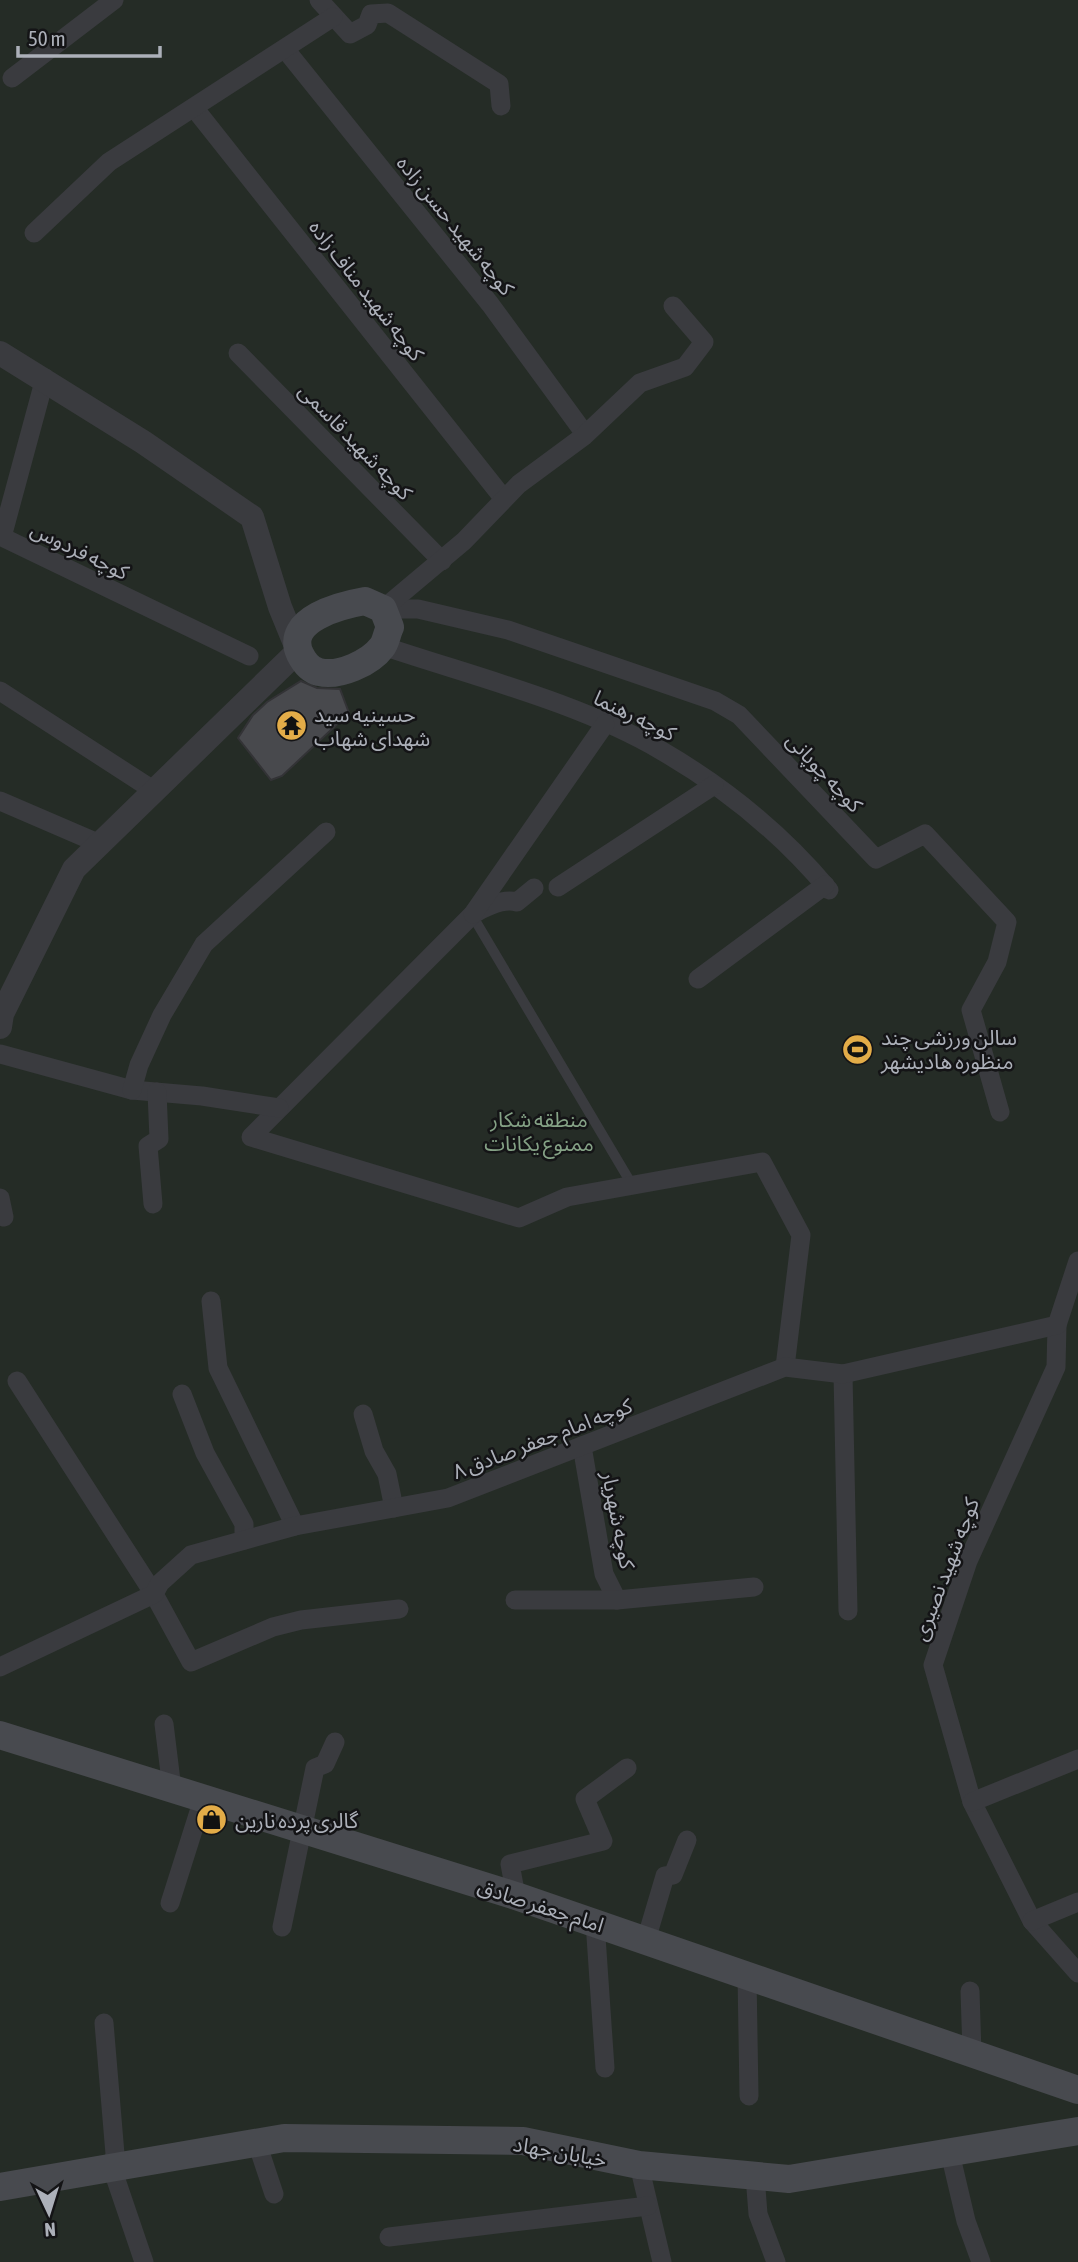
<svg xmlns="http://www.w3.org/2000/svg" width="1078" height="2262" font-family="'Asap Condensed','Noto Sans Arabic',sans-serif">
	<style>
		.green { fill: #252c26 }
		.building { fill: #48494d; stroke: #333336; stroke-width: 2 }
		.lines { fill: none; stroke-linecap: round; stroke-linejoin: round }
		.service { stroke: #3a3b3f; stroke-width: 10 }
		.minor { stroke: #3a3b3f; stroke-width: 19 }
		.tertiary { stroke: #3a3b3f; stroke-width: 24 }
		.secondary { stroke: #484a4f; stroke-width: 28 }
		.labels { text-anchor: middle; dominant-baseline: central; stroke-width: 5; stroke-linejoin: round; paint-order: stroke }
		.street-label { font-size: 21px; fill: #acb0b9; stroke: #141416 }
		.poi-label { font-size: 21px; fill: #acb0b9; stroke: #141416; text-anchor: start }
		.park-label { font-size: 21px; fill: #85a286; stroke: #141416 }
	</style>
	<rect width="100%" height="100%" fill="#19191b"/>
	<!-- green -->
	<rect class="green" x="0" y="0" width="1078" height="2262"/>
	<!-- building -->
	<path class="building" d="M301 681 317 688 340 689 349 713 282 776 271 780 238 738 253 715 267 702Z"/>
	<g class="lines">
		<!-- service -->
		<path class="service" d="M472 915 631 1183"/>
		<!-- minor -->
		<g class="minor">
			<path d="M319 0 350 34 367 25 371 14 388 13 499 84 501 106"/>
			<path d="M285 49 490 304 585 434"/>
			<path d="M12 78 114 0"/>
			<path d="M195 109 504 499"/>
			<path d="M34 233 109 162 333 17"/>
			<path d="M238 353 442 561"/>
			<path d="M45 378 2 537 249 656"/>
			<path d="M383 609H418L508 630 715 701 739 715 876 859 925 834 1007 922 997 962 971 1010 1000 1112"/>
			<path d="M383 609 464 541 519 484 584 436 640 383 685 367 704 342 673 306"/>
			<path d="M383 646C472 676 581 703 662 751 724 787 783 835 829 890"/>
			<path d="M0 691 153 790"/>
			<path d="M0 801 100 844"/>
			<path d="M558 887 714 785"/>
			<path d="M534 888 517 902C502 898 485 907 472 915L251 1137 519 1218 567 1197 762 1162 801 1235 785 1367"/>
			<path d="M473 914 605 724"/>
			<path d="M698 979 825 885"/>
			<path d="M0 1054 132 1090 202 1096 279 1108"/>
			<path d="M132 1090 139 1065 162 1015 204 944 326 832"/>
			<path d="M0 1198 4 1217"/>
			<path d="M153 1204 148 1146 159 1139 157 1092"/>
			<path d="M211 1301 218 1368 295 1526"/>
			<path d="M1057 1325 1056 1367 968 1561 933 1665 972 1802 1032 1921 1078 1973"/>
			<path d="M843 1374 848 1611"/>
			<path d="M17 1381 154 1594 191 1662 273 1627 301 1620 399 1609"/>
			<path d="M182 1394 205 1453 244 1524V1540"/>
			<path d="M363 1414 374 1451 387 1474 394 1508"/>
			<path d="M582 1446 604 1574 617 1600"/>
			<path d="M515 1600H617L754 1587"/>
			<path d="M0 1667 154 1594 160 1583 191 1555 295 1526 448 1498 785 1367 843 1374 1057 1325 1078 1261"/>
			<path d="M164 1724 172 1789"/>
			<path d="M972 1802 1078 1759"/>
			<path d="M516 1896 510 1864 603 1841 585 1799 627 1768"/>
			<path d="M170 1903 203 1799"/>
			<path d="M1032 1921 1078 1902"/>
			<path d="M595 1922 605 2068"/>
			<path d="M282 1927 315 1768 325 1764 335 1742"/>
			<path d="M646 1940 665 1876 673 1875 687 1840"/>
			<path d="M747 1975 749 2096"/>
			<path d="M970 1991 972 2053"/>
			<path d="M104 2023 115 2154 112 2168 144 2262"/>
			<path d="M257 2143 274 2194"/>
			<path d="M950 2153 966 2221 981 2262"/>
			<path d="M639 2165 662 2262"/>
			<path d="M755 2176 758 2214 776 2262"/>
			<path d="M389 2237 648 2206"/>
		</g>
		<!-- tertiary -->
		<path class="tertiary" d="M0 353 143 442 252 517 280 607 298 651 74 869 2 1014 0 1027"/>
		<!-- secondary -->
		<g class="secondary">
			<path d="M365 601 383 609 390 627C387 633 386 642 382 647 370 663 339 677 319 672 310 670 304 662 300 654 284 619 342 605 365 601Z"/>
			<path d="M0 1735 516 1896 1078 2090"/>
			<path d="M0 2187 284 2138 523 2141 639 2165 789 2179 1078 2131"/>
		</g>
	</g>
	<!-- icons -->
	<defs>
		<symbol id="temple-disc" viewBox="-11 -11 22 22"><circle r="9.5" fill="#e3ac48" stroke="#141416"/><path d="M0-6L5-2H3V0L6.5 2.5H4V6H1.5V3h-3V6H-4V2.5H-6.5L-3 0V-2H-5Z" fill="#111"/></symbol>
		<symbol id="stadium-disc" viewBox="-11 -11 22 22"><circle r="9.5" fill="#e3ac48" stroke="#141416"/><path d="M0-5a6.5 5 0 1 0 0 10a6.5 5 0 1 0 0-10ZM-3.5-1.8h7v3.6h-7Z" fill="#111"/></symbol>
		<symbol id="shop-disc" viewBox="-11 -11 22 22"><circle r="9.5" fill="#e3ac48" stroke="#141416"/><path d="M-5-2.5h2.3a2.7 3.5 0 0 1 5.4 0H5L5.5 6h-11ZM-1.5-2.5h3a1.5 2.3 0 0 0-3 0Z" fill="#111"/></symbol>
	</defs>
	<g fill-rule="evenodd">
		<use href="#temple-disc" x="274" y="708" width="35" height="35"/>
		<use href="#stadium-disc" x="840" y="1032" width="35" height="35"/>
		<use href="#shop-disc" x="194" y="1802" width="35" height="35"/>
	</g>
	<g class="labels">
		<!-- street labels -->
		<g class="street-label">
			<text transform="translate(456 225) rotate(51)">کوچه شهید حسن زاده</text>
			<text transform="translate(367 290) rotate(52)">کوچه شهید مناف زاده</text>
			<text transform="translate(356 441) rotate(46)">کوچه شهید قاسمی</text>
			<text transform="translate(80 550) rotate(26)">کوچه فردوس</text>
			<text transform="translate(635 715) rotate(26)">کوچه رهنما</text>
			<text transform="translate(825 772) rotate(47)">کوچه چوپانی</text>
			<text transform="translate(542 1438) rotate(-21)">کوچه امام جعفر صادق ۸</text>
			<text transform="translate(619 1520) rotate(79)">کوچه شهریار</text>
			<text transform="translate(945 1569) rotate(-69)">کوچه شهید نصیری</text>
			<text transform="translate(541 1905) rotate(18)">امام جعفر صادق</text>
			<text transform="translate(560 2151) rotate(10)">خیابان جهاد</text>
		</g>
		<!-- poi labels -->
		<g class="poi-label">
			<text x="314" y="714">حسینیه سید<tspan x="314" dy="24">شهدای شهاب</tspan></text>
			<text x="881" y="1037">سالن ورزشی چند<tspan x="881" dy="24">منظوره هادیشهر</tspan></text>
			<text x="235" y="1820">گالری پرده نارین</text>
		</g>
		<!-- park labels -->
		<g class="park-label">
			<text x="539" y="1119">منطقه شکار<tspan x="539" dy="24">ممنوع یکانات</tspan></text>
		</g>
	</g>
	<!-- north arrow -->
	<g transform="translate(49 2213) rotate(176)" stroke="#141416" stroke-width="5" paint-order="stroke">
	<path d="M0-5L12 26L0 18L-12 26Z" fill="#acb0b9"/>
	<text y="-10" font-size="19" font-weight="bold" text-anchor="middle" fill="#acb0b9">N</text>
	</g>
	<!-- scale -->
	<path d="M18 46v10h142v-10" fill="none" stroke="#acb0b9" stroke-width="3.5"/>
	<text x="28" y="46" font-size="21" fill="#acb0b9" stroke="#141416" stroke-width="5" paint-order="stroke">50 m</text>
</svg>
